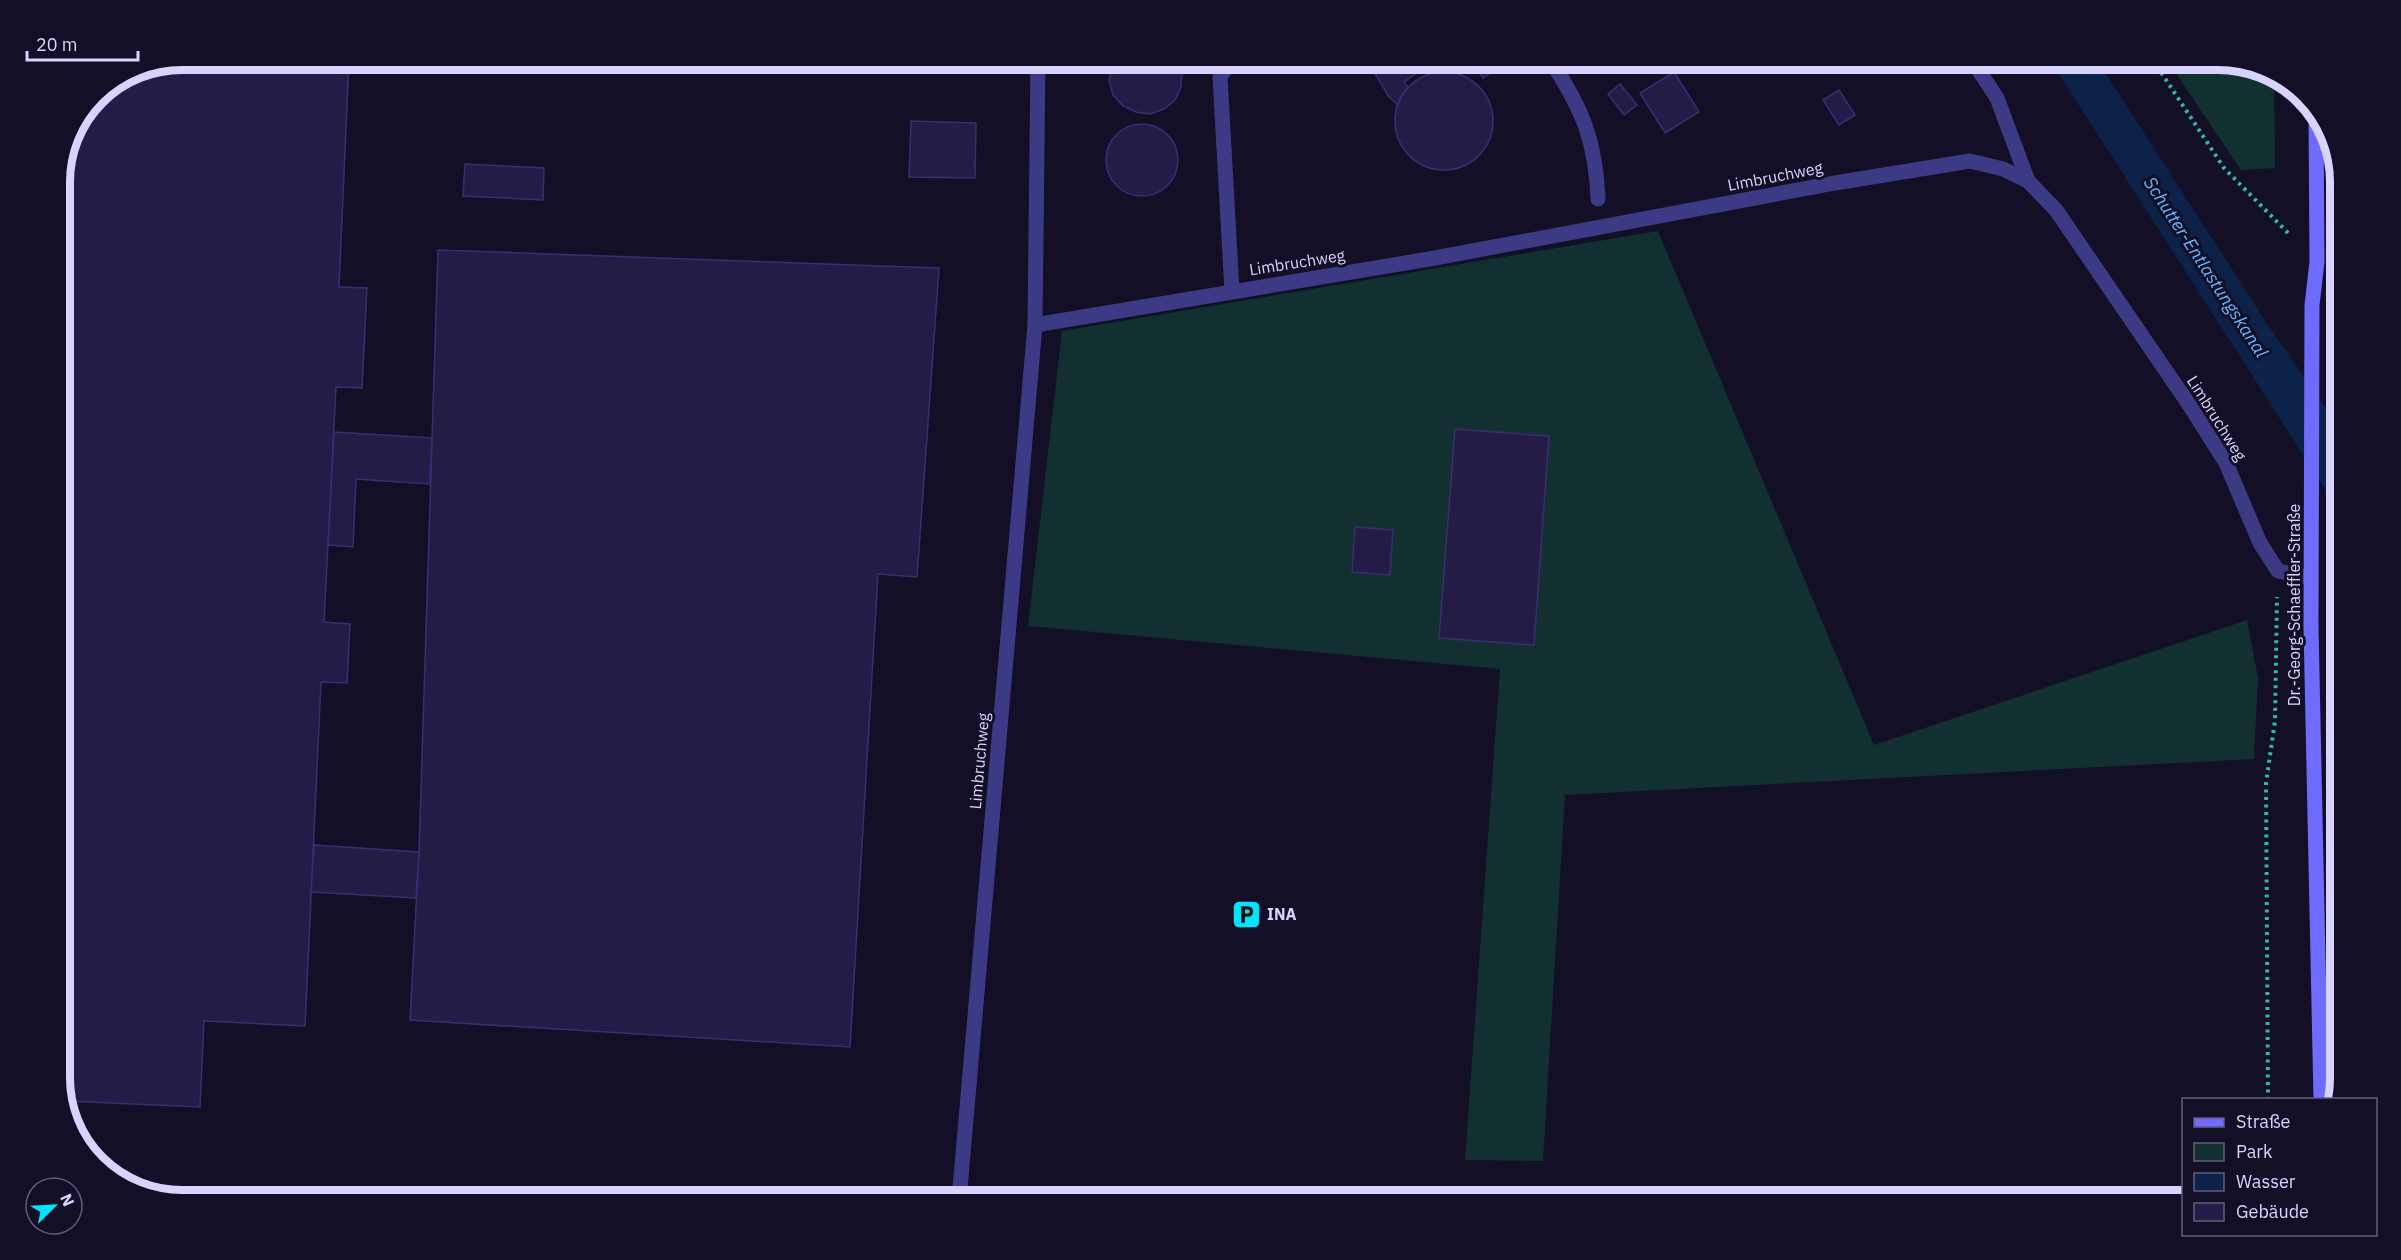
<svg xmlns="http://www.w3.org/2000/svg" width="2401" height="1260" font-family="'IBM Plex Sans',sans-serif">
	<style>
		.green { fill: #12302f }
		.water { fill: #0c2248 }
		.building { fill: #241b47; stroke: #3b2d73; stroke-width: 1.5 }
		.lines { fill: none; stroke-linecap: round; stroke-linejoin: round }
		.path { stroke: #2fb8b0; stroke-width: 4; stroke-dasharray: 3 4.5; stroke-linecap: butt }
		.service { stroke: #3d3a85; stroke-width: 15 }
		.minor { stroke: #3d3a85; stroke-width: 15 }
		.secondary { stroke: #6f6bff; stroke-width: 15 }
		.labels { text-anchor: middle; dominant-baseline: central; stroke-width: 6; stroke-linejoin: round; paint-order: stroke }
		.street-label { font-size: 16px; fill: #d9d4ff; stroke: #130f26 }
		.poi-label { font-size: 16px; font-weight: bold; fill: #d9d4ff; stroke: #130f26; text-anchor: start }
		.water-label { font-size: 18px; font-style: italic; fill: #62b6ff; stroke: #130f26 }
		.rim { fill: none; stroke: #d9d4ff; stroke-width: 8 }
	</style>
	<rect width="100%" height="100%" fill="#130f26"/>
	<!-- green -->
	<g class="green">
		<path d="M2167 60H2219L2274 74 2275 168 2241 170Z"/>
		<path d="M1658 231 1874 745 2247 620 2258 678 2254 759 1565 795 1543 1161 1465 1160 1500 669 1028 626 1062 331Z"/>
		<path d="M2341 576V971L2333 589Z"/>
	</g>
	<!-- water -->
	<path class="water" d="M2050 60H2097L2268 325 2341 430V514Z"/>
	<!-- building -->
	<g class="building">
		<path d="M182 60H349L339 287 367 288 362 388 336 387 324 622 350 624 347 683 321 682 305 1026 204 1021 200 1107 65 1101 60 1086V175L69 135 96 96 136 69Z"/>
		<path d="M1114 60H1178L1182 73 1181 87 1175 100 1164 109 1150 114 1136 112 1123 106 1113 95 1109 81Z"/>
		<path d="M1367 60H1432L1433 62 1404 82 1408 88 1400 98 1398 105 1389 97Z"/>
		<path d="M1471 60H1509L1483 78Z"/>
		<path d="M1674 72 1699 112 1665 133 1640 93Z"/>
		<circle cx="1444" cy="121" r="49"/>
		<path d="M1620 84 1637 105 1624 115 1608 94Z"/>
		<path d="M1839 90 1855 115 1839 125 1823 100Z"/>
		<path d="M911 121 976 123 975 178 909 177Z"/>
		<circle cx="1142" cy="160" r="36"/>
		<path d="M465 164 544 168 543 200 463 196Z"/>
		<path d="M438 250 939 268 917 577 878 574 850 1047 410 1020 419 852Z"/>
		<path d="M1455 429 1549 436 1534 645 1439 638Z"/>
		<path d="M334 432 432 438 430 484 356 479 353 547 328 545Z"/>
		<path d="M1355 527 1393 530 1390 575 1352 572Z"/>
		<path d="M314 845 419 852 416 898 311 892Z"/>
	</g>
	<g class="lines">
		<!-- path -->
		<g class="path">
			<path d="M2153 60 2224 168 2291 236"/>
			<path d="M2268 1100 2266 783 2275 721 2277 597"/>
		</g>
		<!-- service -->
		<g class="service">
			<path d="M1231 60 1220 77 1232 291"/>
			<path d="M1550 60C1582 108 1596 141 1598 199"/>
			<path d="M1972 60 1997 98 2028 181"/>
		</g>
		<!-- minor -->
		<g class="minor">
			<path d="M1035 325 1435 258 1835 183 1970 161 2003 169 2028 181 2056 210 2190 406 2226 463 2260 543 2278 571 2311 578"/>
			<path d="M959 1200 1035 325 1038 60"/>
		</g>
		<!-- secondary -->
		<path class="secondary" d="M2316 111 2317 262 2312 305 2311 626 2321 1100"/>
	</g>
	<!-- icons -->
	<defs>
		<symbol id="parking-square" viewBox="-11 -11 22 22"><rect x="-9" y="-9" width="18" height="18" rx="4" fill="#00e5ff" stroke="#130f26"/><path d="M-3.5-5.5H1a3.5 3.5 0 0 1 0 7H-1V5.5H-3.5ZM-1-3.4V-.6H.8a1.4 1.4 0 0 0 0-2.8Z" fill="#111"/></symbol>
	</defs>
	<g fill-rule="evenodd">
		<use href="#parking-square" x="1230" y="898" width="33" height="33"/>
	</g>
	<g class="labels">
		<!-- street labels -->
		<g class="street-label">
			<text transform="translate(1775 176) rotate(-11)">Limbruchweg</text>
			<text transform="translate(1297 262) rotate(-9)">Limbruchweg</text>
			<text transform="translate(2217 418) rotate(58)">Limbruchweg</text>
			<text transform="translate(2294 605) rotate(-90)">Dr.-Georg-Schaeffler-Straße</text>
			<text transform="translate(979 761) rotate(-85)">Limbruchweg</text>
		</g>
		<!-- poi labels -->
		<g class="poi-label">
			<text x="1267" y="914">INA</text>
		</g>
		<!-- water labels -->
		<g class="water-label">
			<text transform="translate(2206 267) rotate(57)">Schutter-Entlastungskanal</text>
		</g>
	</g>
	<!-- crop -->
	<path d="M0 0H2401V1260H0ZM182 70H2218A112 112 0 0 1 2330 182V1078A112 112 0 0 1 2218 1190H182A112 112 0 0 1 70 1078V182A112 112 0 0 1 182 70Z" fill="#130f26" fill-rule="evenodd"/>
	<path class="rim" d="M182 70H2218A112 112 0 0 1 2330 182V1078A112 112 0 0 1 2218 1190H182A112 112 0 0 1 70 1078V182A112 112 0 0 1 182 70Z"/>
	<!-- legend -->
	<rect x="2182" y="1098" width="195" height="138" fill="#130f26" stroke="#625e7d" stroke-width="1.5"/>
	<rect x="2194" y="1118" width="30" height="9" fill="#6f6bff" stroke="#625e7d" stroke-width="1.5"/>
	<text x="2236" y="1128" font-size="18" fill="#d9d4ff">Straße</text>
	<rect x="2194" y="1143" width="30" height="18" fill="#12302f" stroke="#625e7d" stroke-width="1.5"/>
	<text x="2236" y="1158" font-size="18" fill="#d9d4ff">Park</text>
	<rect x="2194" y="1173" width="30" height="18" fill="#0c2248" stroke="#625e7d" stroke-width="1.5"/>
	<text x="2236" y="1188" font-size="18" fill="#d9d4ff">Wasser</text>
	<rect x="2194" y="1203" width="30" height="18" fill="#241b47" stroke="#625e7d" stroke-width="1.5"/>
	<text x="2236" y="1218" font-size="18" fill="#d9d4ff">Gebäude</text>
	<!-- north arrow -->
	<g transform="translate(54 1206) rotate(66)"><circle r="28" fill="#130f26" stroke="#625e7d" stroke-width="1.5"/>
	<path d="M0-4.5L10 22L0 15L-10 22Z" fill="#00e5ff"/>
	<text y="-9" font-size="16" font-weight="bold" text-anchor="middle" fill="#d9d4ff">N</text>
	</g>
	<!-- scale -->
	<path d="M27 51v9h111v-9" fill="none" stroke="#d9d4ff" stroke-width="3"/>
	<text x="36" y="51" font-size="18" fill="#d9d4ff" stroke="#130f26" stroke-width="4.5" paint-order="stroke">20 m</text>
</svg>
